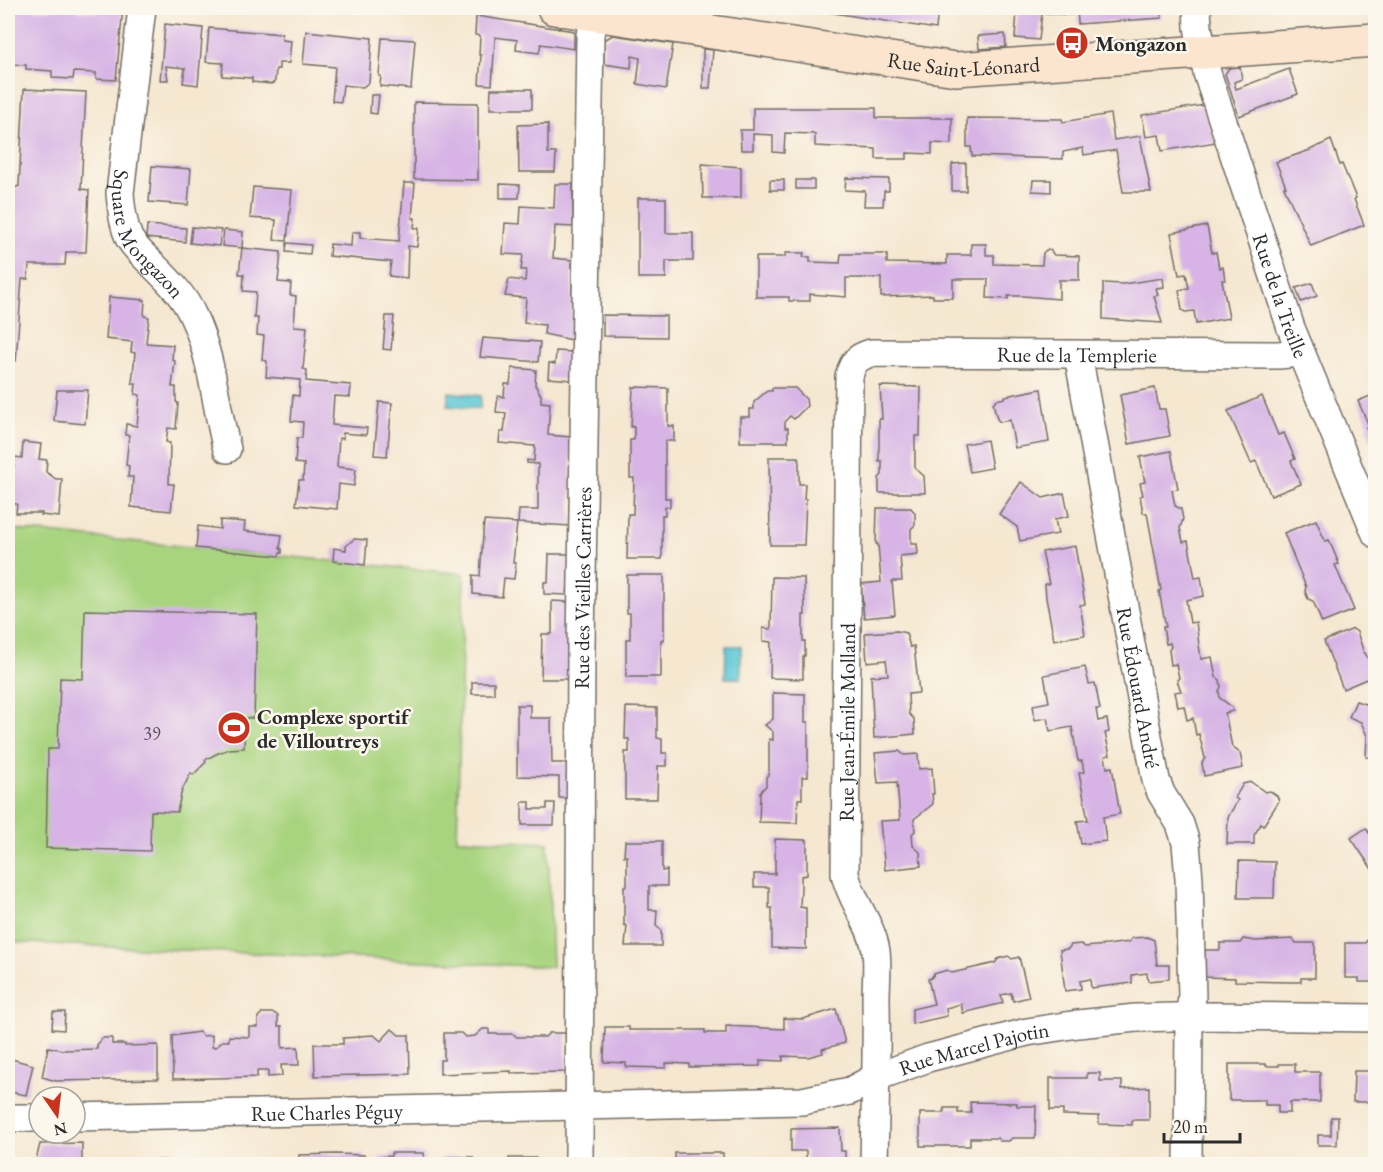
<svg xmlns="http://www.w3.org/2000/svg" width="1383" height="1172" font-family="'EB Garamond',serif">
	<style>
		.green { fill: #a9d47f; stroke: #6a8055; stroke-width: 1.5 }
		.water { fill: #5cc7d6; stroke: #447980; stroke-width: 1.5 }
		.building { fill: #d7b4e5 }
		.lines { fill: none; stroke-linecap: round; stroke-linejoin: round }
		.street-casing { stroke: #726d65; stroke-width: 30 }
		.secondary-casing { stroke: #726d65; stroke-width: 36 }
		.street { stroke: #fff; stroke-width: 27 }
		.secondary { stroke: #fbe5cf; stroke-width: 33 }
		.labels { text-anchor: middle; dominant-baseline: central; stroke-width: 5; stroke-linejoin: round; paint-order: stroke }
		.number-label { font-size: 18px; fill: #564d5a }
		.poi-label { font-size: 21px; font-weight: bold; fill: #2b2b2b; stroke: #fbf7ec; text-anchor: start }
		.street-label { font-size: 21px; fill: #2b2b2b; stroke: #fbf7ec }
	</style>
	<rect width="100%" height="100%" fill="#fbf7ec"/>
	<filter id="ink" filterUnits="userSpaceOnUse"><feTurbulence type="fractalNoise" baseFrequency=".0167" numOctaves="2"/><feDisplacementMap in="SourceGraphic" scale="12" xChannelSelector="R" yChannelSelector="G"/><feConvolveMatrix kernelMatrix="1 2 1 2 8 2 1 2 1" color-interpolation-filters="sRGB"/></filter>
	<filter id="wash" filterUnits="userSpaceOnUse"><feTurbulence type="fractalNoise" baseFrequency=".008" numOctaves="4" result="noise"/><feDisplacementMap in="SourceGraphic" scale="24" xChannelSelector="R" yChannelSelector="G"/><feGaussianBlur stdDeviation="1.35" result="paint"/><feColorMatrix in="noise" values="0 0 0 0 0 0 0 0 0 0 0 0 0 0 0 0 0 1.4 0 .05"/><feComposite in="paint" operator="in"/></filter>
	<g filter="url(#wash)">
		<rect width="100%" height="100%" fill="#f5e7d0"/>
		<!-- green -->
		<path class="green" d="M8 529 464 574 457 839 548 843 552 967 8 942Z"/>
		<!-- water -->
		<g class="water">
			<path d="M449 392 481 396 480 409 447 406Z"/>
			<path d="M726 646H741V678H725Z"/>
		</g>
		<g id="blocks">
			<!-- building -->
			<g class="building">
				<path d="M8 8 53 10V8H77V11L99 12 100 8H123L116 80 96 79V73L74 72 73 79 52 78V71L26 69V65L8 64Z"/>
				<path d="M815 8H938L936 29 815 10Z"/>
				<path d="M1000 8H1071V15L1042 13 1039 40 1015 38 1017 11 1000 10Z"/>
				<path d="M1077 8H1161L1162 18 1078 24Z"/>
				<path d="M476 16 574 31V49L541 44 539 53 516 50 517 40 495 37 492 85 479 84 481 55H479L480 36 475 35Z"/>
				<path d="M165 24 203 28 198 85 183 83 185 68 166 66 168 80H160Z"/>
				<path d="M209 28 282 34V40L291 41 289 63H279V69H276L275 81 272 84 252 82V78L222 76 223 63 206 62Z"/>
				<path d="M306 31 372 38 369 82 363 87 343 85 341 102 332 101 335 67 303 64Z"/>
				<path d="M1005 34 1006 47 979 49 978 36Z"/>
				<path d="M613 35 673 44 666 89 637 84 640 58 632 56 631 68 604 64V40Z"/>
				<path d="M382 38 415 40 411 89 380 86 381 76H379Z"/>
				<path d="M703 49 713 50 710 88H703Z"/>
				<path d="M1240 67 1242 79 1234 82 1236 89 1289 69 1298 94 1239 116 1225 74 1229 68Z"/>
				<path d="M24 89 86 92 81 189 89 190 86 252H66L65 265H29L28 279H22L16 361H8V191L19 186Z"/>
				<path d="M491 89H532V109H490Z"/>
				<path d="M371 95H379L377 114 370 113Z"/>
				<path d="M414 102 478 103V180L414 179Z"/>
				<path d="M1204 105 1216 142 1162 151 1159 135 1146 137 1142 115Z"/>
				<path d="M753 108H876V118H952V144L932 143V154L907 153V159H876V149L815 146V134L785 133 784 153 773 152V135L753 134V150H741L740 130H753Z"/>
				<path d="M1110 114 1114 140 1140 136 1151 192H1123L1116 150 1084 155 1083 148 1063 152V159L1032 158 972 156 971 147H967V118L1062 119 1063 122Z"/>
				<path d="M548 124V153H556L555 172H519L518 125Z"/>
				<path d="M1331 140 1340 165 1342 164 1356 198 1354 199 1364 225 1311 246 1284 187H1286L1276 162 1310 150Z"/>
				<path d="M966 163V191H952V164Z"/>
				<path d="M702 164 741 167V198H703Z"/>
				<path d="M152 166 191 169 188 205 149 202Z"/>
				<path d="M846 178 889 179V191H884L883 206H864L865 191 845 190Z"/>
				<rect x="770" y="180" width="14" height="10"/>
				<rect x="796" y="180" width="18" height="9"/>
				<path d="M1033 180H1051V192L1032 191Z"/>
				<path d="M404 183H415L412 218H415L414 228H419L417 247 408 246 407 278 389 276 391 262 329 256 330 244 351 246 352 232H360V238L399 241Z"/>
				<path d="M500 184 520 185 519 198H500Z"/>
				<path d="M555 184H573V227L555 226 553 258 572 260V340L544 334 545 325 524 323 526 298 505 296 509 279 525 281 526 270H521L523 255 503 254 505 223 520 224 521 206 554 208Z"/>
				<path d="M253 187 292 190 287 241 274 240 276 220 250 218Z"/>
				<path d="M638 198H666V233H693V261H666V278H638Z"/>
				<path d="M147 225 186 228 185 242 146 238Z"/>
				<path d="M1207 226 1212 253 1216 252 1219 268 1223 267 1225 280H1222L1229 318 1196 324 1194 311 1185 312 1182 310 1179 290 1189 288 1186 274 1179 275 1171 233Z"/>
				<path d="M192 227 221 230 219 246 190 243Z"/>
				<path d="M224 230 243 232 242 248 222 246Z"/>
				<path d="M287 243 311 245 310 254 286 252Z"/>
				<path d="M971 244H986V255H994V264L1042 265 1043 253 1046 250H1050L1054 255 1079 256V280H1059V299L1023 296H1008V299L987 298 988 279H953V298H933V295L881 297V278H846V297L810 294V301H789V297H756V257H785V253H804L803 257H810V262L840 263 841 254H887V263L947 264V255H971Z"/>
				<path d="M242 248 281 252 278 282 291 283 290 295 296 296 294 326 307 327 303 369 307 370 306 381 351 385 350 397 334 396 332 425 367 428 366 435 343 433V439L339 438 337 467 356 469 354 486 339 484 337 509 296 505 299 480H303L304 464 295 463 297 438H302L303 422 291 421 293 395 299 396 300 380 266 377 267 361 262 360 264 336 257 335 258 318H254L256 292 243 291 244 274H239Z"/>
				<path d="M1163 278 1164 287 1156 288 1158 295 1154 296 1162 323 1103 319V283L1123 284Z"/>
				<path d="M1312 283 1317 296 1301 302 1296 288Z"/>
				<path d="M109 297 145 300 144 316 149 317 146 343 173 345 172 360 175 361 172 387H176V402L178 403 176 429 168 428 166 442 170 443 169 484H174L171 511 131 507 133 477H128L129 466 126 465 129 435H125L126 424 137 426 140 395 135 394 136 383H132L135 353 131 352 132 342 106 339Z"/>
				<path d="M603 315 666 316V337L603 336Z"/>
				<path d="M386 316H394L391 350 383 349Z"/>
				<path d="M483 338 540 342 538 362 480 357Z"/>
				<path d="M556 351 572 352V380L548 378 549 363 555 364Z"/>
				<path d="M512 368 536 370 535 385 541 395V402L550 403 548 435 571 437V526L518 523 519 510H538V464L527 463V460L534 461 535 446 499 443 500 432H504L506 413 496 412 498 396 504 397 505 384H510Z"/>
				<path d="M880 386 921 387 920 436H915V468L924 476 925 493H879V478L882 475V461H879V419H882Z"/>
				<path d="M633 387 668 388V426H674V441H665V498H670V507H665V515H662V559H627L628 514H633L634 478H630V440H634V427H631Z"/>
				<path d="M772 388H795L806 399 807 406 794 419 790 416 785 421V428H788V442H740V417H750V409H754V402L767 391H772Z"/>
				<path d="M1155 388 1159 409H1165L1170 436 1129 444 1120 395Z"/>
				<path d="M1041 389 1049 442 1015 448 1010 420 1000 422 997 419 993 403 996 400 1005 398V396Z"/>
				<path d="M57 390H88L85 424 54 421Z"/>
				<path d="M1375 394V450L1366 427 1369 426 1358 401Z"/>
				<path d="M1262 396 1278 435 1284 433 1295 459 1291 461 1301 484 1271 496 1256 461 1251 463 1228 411Z"/>
				<path d="M379 402 392 403 387 456 374 455Z"/>
				<path d="M987 440 992 468 970 472 964 444Z"/>
				<path d="M23 442 41 444 39 459 47 460 46 472 56 479H62L59 517 41 515 42 513H16L17 504 11 503 12 489H8L10 465 14 466 15 457 22 458Z"/>
				<path d="M1171 451 1178 489 1172 490 1175 506 1181 509 1183 519 1180 528 1183 542 1188 541 1195 578 1201 577 1204 596 1186 600 1190 623 1196 622 1201 659 1212 657 1216 677 1220 680 1221 687 1219 691 1220 698 1232 707 1233 711 1225 713 1232 747 1240 753 1243 768 1204 776 1202 763 1205 758 1199 734 1196 735 1193 718 1187 720 1184 706 1178 707 1175 692 1181 691 1177 680 1179 678 1176 664 1171 665 1169 650 1171 647 1170 643 1166 644 1163 627H1166L1159 591 1161 590 1147 513H1143L1140 496 1143 495 1140 483 1145 482 1140 457Z"/>
				<path d="M769 457H799V484H805L804 499H806L804 545H770Z"/>
				<path d="M1021 482 1043 498 1064 493 1069 516 1055 519 1058 534 1020 541 1017 527 999 514Z"/>
				<path d="M877 508H911L915 513V525L911 529V544H917L918 554 900 556 902 581H892L895 615 864 618 861 584 881 582 878 544H876Z"/>
				<path d="M220 520 245 522 244 531 282 535 280 549H282V553H280L279 556 196 548 198 526 220 529Z"/>
				<path d="M1316 520 1325 541 1329 540 1339 564 1335 565 1354 610 1322 623 1313 601 1308 599 1305 591 1306 587 1284 533Z"/>
				<path d="M484 521 517 523 513 563H516L514 579 504 578 502 597 473 594V575L480 576Z"/>
				<path d="M354 539 367 540 365 565 333 561 334 548 346 550V546Z"/>
				<path d="M1075 546 1085 604 1080 605 1085 635 1054 640 1046 598 1045 584H1049L1042 552Z"/>
				<path d="M549 554H571L570 583H568L567 595 544 594V582H548Z"/>
				<path d="M627 575H664V640H661V677H626V639H630V613H627Z"/>
				<path d="M772 577 804 578 805 615H803V641H805V656H803V679L770 678 771 642 763 641V628L771 629Z"/>
				<path d="M552 601 570 602 569 679H541L542 634H552Z"/>
				<path d="M85 610 257 614 254 718H245L244 748 229 749 216 754 205 760 206 762 193 775 191 773 182 790 177 812 151 811 150 851 46 848 48 749H58L60 678 83 679Z"/>
				<path d="M1353 629 1357 632 1364 653H1365L1370 663 1371 662 1376 675 1343 689 1324 641Z"/>
				<path d="M897 631 906 633 910 647 914 646 919 693 908 694 909 714 914 719 915 734 874 738 871 676 888 675 886 660 867 662 865 633Z"/>
				<path d="M1085 667 1089 684 1095 683 1100 709H1096L1098 721 1107 719 1109 732 1105 733 1110 755 1105 756 1107 768 1112 767 1120 814 1103 817 1106 841 1081 844 1077 821 1088 820 1079 773 1084 772 1082 761H1078L1072 727 1050 731 1047 718 1035 720 1033 705 1049 702 1044 675Z"/>
				<rect x="472" y="682" width="22" height="12"/>
				<path d="M773 693 805 694V722H808V777H802V799H798L797 823 759 822 760 792 766 786V777L769 774V739L773 740V732L765 725 773 719Z"/>
				<path d="M1374 700 1376 758 1366 757 1367 736 1361 722 1349 717 1356 701 1365 704Z"/>
				<path d="M517 705H530V718H551L552 763H569L568 798H559V777L517 776Z"/>
				<path d="M626 707 657 708V738L662 739V753H667V766H658L657 799H625V752H629V739H625Z"/>
				<path d="M899 751 904 755 918 754 919 769 932 768 934 794H932L933 804 914 819 915 831 912 834 913 846 920 852 921 866 885 870 880 821 900 820 897 782 878 783 875 753Z"/>
				<path d="M1251 782 1265 792 1270 791 1277 796 1279 801 1263 826 1261 824 1254 835V844H1227L1228 817 1238 800 1235 798 1243 784Z"/>
				<path d="M522 802H530V809H547V803H555L554 825H522Z"/>
				<path d="M1366 828 1369 833 1376 829V875L1351 838Z"/>
				<path d="M775 839 807 840V875L801 876V888L800 907 806 908V949L772 948V908H769V887H754V874H775Z"/>
				<path d="M625 841H662V871L667 870V886H649V910H657L656 926 661 930V946H625L627 926 624 925V886H627V856H624Z"/>
				<path d="M1239 861 1275 862 1274 898H1238Z"/>
				<path d="M1147 937 1154 940 1157 965H1169V979L1148 981 1147 973 1132 975V983L1091 988 1090 979 1080 981 1081 989 1065 991 1060 950 1068 949 1071 945 1081 944 1085 947 1107 945 1129 942 1132 938Z"/>
				<path d="M1243 939 1256 941 1293 939 1296 943H1315V978H1301V982H1290L1235 981V978L1205 977V950H1220V943H1240Z"/>
				<path d="M1368 939 1376 940V982H1359V978H1345V943H1365Z"/>
				<path d="M1008 956 1012 959 1019 957 1029 997 1013 1001 1011 993 1001 995 1003 1003 963 1013 961 1004 946 1008 947 1016 912 1024V1009L934 1004 928 979 931 978 934 974 947 970 952 973 995 963 998 959Z"/>
				<path d="M836 1009 845 1043 822 1049 823 1053 808 1057 783 1056V1061L760 1060V1066L689 1067V1064L666 1063V1068L626 1067V1063L604 1062 605 1027H629V1030H705V1033H726V1026L784 1029V1018L803 1019Z"/>
				<path d="M53 1012H65L64 1030 52 1029Z"/>
				<path d="M262 1013H274L278 1016V1026H282V1048L298 1047 299 1065H281L282 1076 268 1077V1071H257V1077L173 1079 172 1036 199 1032 203 1036 212 1035V1047H216L222 1041H229V1036L249 1037V1027H258V1017Z"/>
				<path d="M392 1029 399 1035H409L410 1074 315 1076 314 1044H343V1038L359 1037V1036L374 1035 381 1041Z"/>
				<path d="M483 1029H489V1034H513L517 1037H545L549 1033H566V1072L511 1073V1071L440 1074V1060H444V1033H461L465 1037 475 1036Z"/>
				<path d="M102 1038H112V1044H125V1046L158 1045V1079L56 1081 42 1077 48 1047 63 1050 97 1049V1045Z"/>
				<path d="M8 1058 33 1065 26 1095 10 1092V1094H8Z"/>
				<path d="M1229 1064H1266V1066H1279V1064H1295V1072H1320V1102H1290V1113H1278V1105H1265V1100H1229Z"/>
				<path d="M1354 1071H1376V1102H1353Z"/>
				<path d="M1087 1073H1100V1081H1122V1089L1149 1087V1120H1132V1125L1099 1124V1116L1063 1115V1110H1050V1078H1087Z"/>
				<path d="M970 1102 1017 1103V1106H1036L1035 1138H1012L1009 1141H1000L997 1138H970V1146H920V1113H944V1108H958V1113H971Z"/>
				<path d="M1331 1117H1338L1337 1145H1318V1135H1331Z"/>
				<path d="M840 1128 841 1151H845V1164H806V1151H791V1129Z"/>
				<path d="M82 1143V1162H64V1164H35L40 1144Z"/>
				<path d="M391 1153H424L425 1164H379V1157L391 1156Z"/>
				<rect x="675" y="1153" width="48" height="11"/>
				<path d="M336 1154 364 1155V1164H299V1155Z"/>
				<rect x="445" y="1157" width="28" height="7"/>
				<path d="M509 1158H536V1164H508Z"/>
				<path d="M165 1160V1164H140V1161Z"/>
			</g>
		</g>
	</g>
	<g filter="url(#ink)">
		<use href="#blocks" fill-opacity="0" stroke="#726d65" stroke-width="1.5"/>
		<g class="lines">
			<defs>
				<g id="street">
					<path id="s1" d="M142 8 120 193C121 208 123 224 129 238 134 247 143 255 150 262 167 279 183 294 193 316 213 358 215 405 227 449"/>
					<path id="s2" d="M1197 8 1198 27 1207 73 1291 328 1376 534"/>
					<path id="s3" d="M1078 355 1156 780 1161 793 1180 824 1186 843 1189 879 1192 998 1189 1017 1188 1164"/>
					<path id="s4" d="M75 1117 802 1101 850 1091 874 1078 928 1058 1027 1032 1078 1024 1136 1018 1212 1016 1376 1018"/>
					<path d="M8 1118H39"/>
					<path id="s5" d="M579 1164 581 646 590 36 593 13"/>
					<path id="s6" d="M874 1164C875 1109 877 1053 876 998 876 983 878 966 876 951 872 924 851 901 845 874L849 376C853 362 857 357 871 353L1278 355 1300 353"/>
				</g>
				<g id="secondary">
					<path id="s7" d="M554 8 956 69 1376 40"/>
				</g>
			</defs>
			<!-- street casing -->
			<use href="#street" class="street-casing"/>
			<!-- secondary casing -->
			<use href="#secondary" class="secondary-casing"/>
			<!-- street -->
			<use href="#street" class="street"/>
			<!-- secondary -->
			<use href="#secondary" class="secondary"/>
		</g>
	</g>
	<!-- icons -->
	<defs>
		<symbol id="bus-disc" viewBox="-11 -11 22 22"><circle r="9.5" fill="#c8321e" stroke="#fbf7ec"/><path d="M-5-6H5V4H4V6H2V4H-2V6H-4V4H-5ZM-3.5-4V0h7V-4ZM-3.5 1.2v1.5H-2V1.2ZM2 1.2v1.5H3.5V1.2Z" fill="#fff"/></symbol>
		<symbol id="stadium-disc" viewBox="-11 -11 22 22"><circle r="9.5" fill="#c8321e" stroke="#fbf7ec"/><path d="M0-5a6.5 5 0 1 0 0 10a6.5 5 0 1 0 0-10ZM-3.5-1.8h7v3.6h-7Z" fill="#fff"/></symbol>
	</defs>
	<g fill-rule="evenodd">
		<use href="#bus-disc" x="1053" y="24" width="38" height="38"/>
		<use href="#stadium-disc" x="215" y="709" width="38" height="38"/>
	</g>
	<g class="labels">
		<!-- number labels -->
		<g class="number-label">
			<text x="152" y="733">39</text>
		</g>
		<!-- poi labels -->
		<g class="poi-label">
			<text x="1095" y="43">Mongazon</text>
			<text x="257" y="716">Complexe sportif<tspan x="257" dy="24">de Villoutreys</tspan></text>
		</g>
		<!-- street labels -->
		<g class="street-label">
			<text stroke="none"><textPath href="#s7" startOffset="414">Rue Saint-Léonard</textPath></text>
			<text stroke="none"><textPath href="#s1" startOffset="236">Square Mongazon</textPath></text>
			<text stroke="none"><textPath href="#s2" startOffset="300">Rue de la Treille</textPath></text>
			<text stroke="none"><textPath href="#s6" startOffset="1034">Rue de la Templerie</textPath></text>
			<text stroke="none"><textPath href="#s5" startOffset="576">Rue des Vieilles Carrières</textPath></text>
			<text stroke="none"><textPath href="#s3" startOffset="338">Rue Édouard André</textPath></text>
			<text stroke="none"><textPath href="#s6" startOffset="448">Rue Jean-Émile Molland</textPath></text>
			<text stroke="none"><textPath href="#s4" startOffset="908">Rue Marcel Pajotin</textPath></text>
			<text stroke="none"><textPath href="#s4" startOffset="252">Rue Charles Péguy</textPath></text>
		</g>
	</g>
	<!-- margin -->
	<rect width="1383" height="1172" fill="none" stroke="#fbf7ec" stroke-width="30"/>
	<!-- north arrow -->
	<g transform="translate(57 1115) rotate(166)"><circle r="28" fill="#fbf7ec" stroke="#a8a59f" stroke-width="1.5"/>
	<path d="M0-4.5L10 22L0 15L-10 22Z" fill="#c8321e"/>
	<text y="-9" font-size="16" font-weight="bold" text-anchor="middle" fill="#2b2b2b">N</text>
	</g>
	<!-- scale -->
	<path d="M1164 1133v9h76v-9" fill="none" stroke="#2b2b2b" stroke-width="3"/>
	<text x="1173" y="1133" font-size="18" fill="#2b2b2b" stroke="#fbf7ec" stroke-width="4.5" paint-order="stroke">20 m</text>
</svg>
